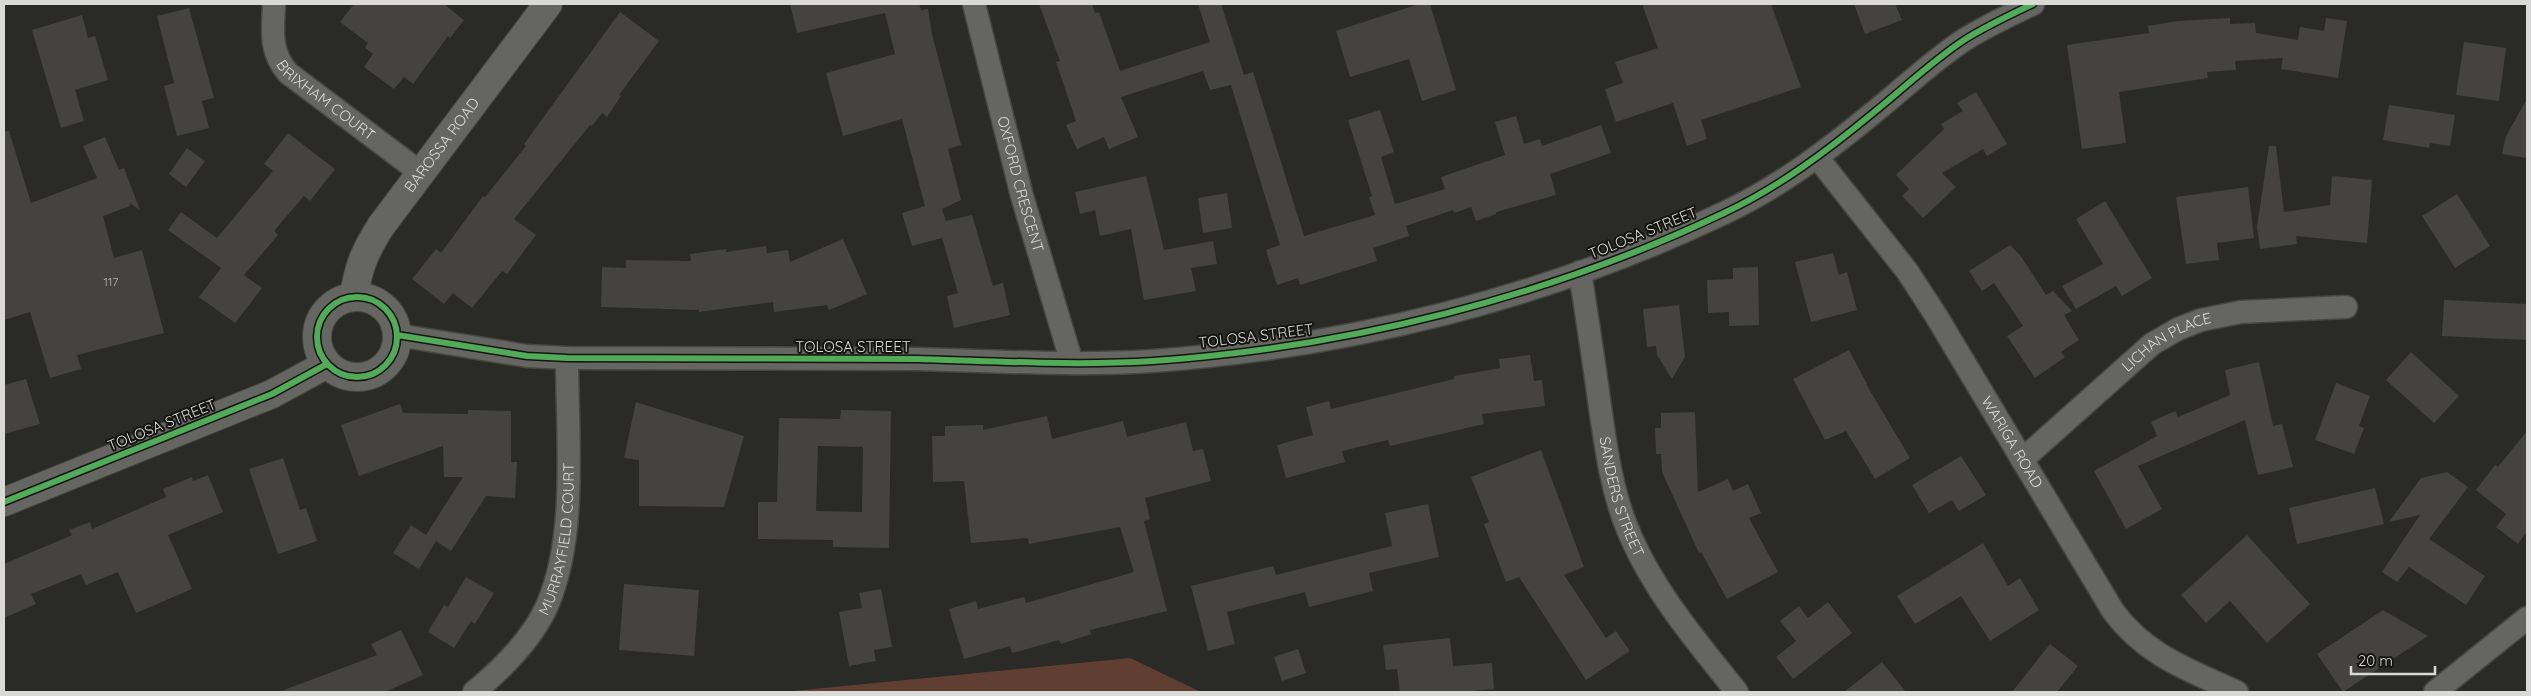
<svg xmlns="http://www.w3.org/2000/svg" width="2531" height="696" viewBox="0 0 2531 696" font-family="Quicksand,sans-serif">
  <rect width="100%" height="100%" fill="#2a2a26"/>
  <path fill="#603f32" d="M 1130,658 L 1201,692 L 783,692 Z"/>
  <path fill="#444340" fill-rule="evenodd" d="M 354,4 L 444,4 L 464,20 L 450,38 L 448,36 L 413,84 L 404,77 L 394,89 L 364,67 L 373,54 L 365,48 L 368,43 L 340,22 Z
    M 790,4 L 919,4 L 921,10 L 928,9 L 932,34 L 961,145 L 948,149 L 961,200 L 942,209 L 946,221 L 972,215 L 993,286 L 1003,283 L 1010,315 L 954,328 L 947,296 L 958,293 L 942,238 L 912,246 L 902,213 L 925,206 L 902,119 L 843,136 L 826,73 L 895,54 L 885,13 L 797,33 Z
    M 1039,4 L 1092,4 L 1095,13 L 1099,12 L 1120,71 L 1210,42 L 1198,4 L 1221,4 L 1244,75 L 1253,72 L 1304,236 L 1375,215 L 1369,197 L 1372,196 L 1348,120 L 1380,110 L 1394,152 L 1381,157 L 1395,204 L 1445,189 L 1441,177 L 1505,155 L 1495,122 L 1516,116 L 1524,144 L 1540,139 L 1542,146 L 1601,125 L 1611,153 L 1550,174 L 1556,195 L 1496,212 L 1496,214 L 1476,221 L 1471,207 L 1454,213 L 1453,210 L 1406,226 L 1409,236 L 1373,248 L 1377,261 L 1300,285 L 1298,278 L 1277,285 L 1266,250 L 1280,245 L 1231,85 L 1210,90 L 1203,71 L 1121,97 L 1138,137 L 1109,149 L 1104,137 L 1077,149 L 1066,125 L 1076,121 L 1056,62 L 1060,61 Z
    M 1419,4 L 1430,4 L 1456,90 L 1422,101 L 1409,59 L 1350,77 L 1336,31 Z
    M 1642,4 L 1771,4 L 1801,87 L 1701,120 L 1707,139 L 1687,146 L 1673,103 L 1616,122 L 1605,89 L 1623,83 L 1615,62 L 1658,48 Z
    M 1854,4 L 1895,4 L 1902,20 L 1865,34 Z
    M 189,8 L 214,98 L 202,101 L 209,128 L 177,136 L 164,86 L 174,83 L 157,16 Z
    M 620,12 L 659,41 L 619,95 L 621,96 L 607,117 L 602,113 L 592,126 L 590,125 L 514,219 L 536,235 L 507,274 L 502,271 L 472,308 L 453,293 L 444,304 L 412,279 L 436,249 L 441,253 L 483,196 L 485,197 L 526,146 L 524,144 Z
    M 82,15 L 88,38 L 95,36 L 108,80 L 75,90 L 84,121 L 61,128 L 32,30 Z
    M 2230,18 L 2230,24 L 2255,23 L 2256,33 L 2298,40 L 2300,27 L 2324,31 L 2326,18 L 2347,21 L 2338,78 L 2281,69 L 2283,58 L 2235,61 L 2236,70 L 2207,72 L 2208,78 L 2119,92 L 2126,143 L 2082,149 L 2067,45 L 2149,33 L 2148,26 L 2178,21 Z
    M 2464,42 L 2506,48 L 2499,101 L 2456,95 Z
    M 1976,92 L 2007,144 L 1987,156 L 1983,149 L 1942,173 L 1956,187 L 1923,218 L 1902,196 L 1909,189 L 1896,175 L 1944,129 L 1941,124 L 1963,111 L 1957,103 Z
    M 2527,99 L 2527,158 L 2502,154 L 2506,136 Z
    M 2389,105 L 2455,115 L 2450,146 L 2430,143 L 2429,148 L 2383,140 Z
    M 4,131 L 9,131 L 31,203 L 97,178 L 83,146 L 105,137 L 119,170 L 124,168 L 140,210 L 130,203 L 130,206 L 103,216 L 114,258 L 142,250 L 164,333 L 77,355 L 81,369 L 50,378 L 30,312 L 4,320 Z
    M 288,133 L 335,169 L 310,201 L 304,196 L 274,231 L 278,235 L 244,275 L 262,288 L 235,323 L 199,297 L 221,268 L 168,230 L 181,212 L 217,238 L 273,171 L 264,164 Z
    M 2269,146 L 2276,146 L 2284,212 L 2330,205 L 2332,176 L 2372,180 L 2367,243 L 2296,236 L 2297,244 L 2260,249 L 2257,227 Z
    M 187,148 L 205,161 L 186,187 L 169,174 Z
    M 1146,176 L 1164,250 L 1213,241 L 1217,264 L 1191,268 L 1196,291 L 1144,300 L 1131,229 L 1100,236 L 1095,210 L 1080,214 L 1075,192 Z
    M 2248,187 L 2254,238 L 2217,243 L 2219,260 L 2186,264 L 2176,197 Z
    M 1227,193 L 1232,228 L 1203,233 L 1198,198 Z
    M 2457,194 L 2490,246 L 2455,268 L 2422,216 Z
    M 2105,201 L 2152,278 L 2122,296 L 2116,286 L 2076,309 L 2062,286 L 2103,264 L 2076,219 Z
    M 843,239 L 867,294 L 829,310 L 827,305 L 774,312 L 773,302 L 699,312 L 699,310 L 601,307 L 602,267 L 626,268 L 626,260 L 691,261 L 690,254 L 726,249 L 726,252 L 766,246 L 767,253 L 788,250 L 790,262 Z
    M 2010,245 L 2020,255 L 2046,295 L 2053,291 L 2072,311 L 2064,315 L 2079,340 L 2061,352 L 2065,357 L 2035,378 L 2007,336 L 2023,326 L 1994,283 L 1982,291 L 1969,271 Z
    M 1833,253 L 1839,275 L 1847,272 L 1857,310 L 1811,322 L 1795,262 Z
    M 1758,267 L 1759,325 L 1729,326 L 1729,312 L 1708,313 L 1707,280 L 1733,279 L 1733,268 Z
    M 2444,300 L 2527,304 L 2527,340 L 2442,336 Z
    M 1679,305 L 1685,357 L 1672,379 L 1657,355 L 1656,346 L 1647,347 L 1643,309 Z
    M 1849,350 L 1867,384 L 1866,384 L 1910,458 L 1875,479 L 1846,431 L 1825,440 L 1793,379 Z
    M 2411,352 L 2459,396 L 2434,423 L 2386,380 Z
    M 1530,355 L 1534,381 L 1542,380 L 1545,406 L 1482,414 L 1484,424 L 1390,446 L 1388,440 L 1342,451 L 1345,462 L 1286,478 L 1277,445 L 1313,435 L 1306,407 L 1329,401 L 1331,409 L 1454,379 L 1454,376 L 1500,368 L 1499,359 Z
    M 2259,362 L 2273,426 L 2282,424 L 2293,467 L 2258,475 L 2245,420 L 2138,466 L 2162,509 L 2126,529 L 2094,471 L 2157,436 L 2151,422 L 2175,411 L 2178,417 L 2230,395 L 2225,370 Z
    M 26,379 L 40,424 L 4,434 L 4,385 Z
    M 2336,383 L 2370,396 L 2359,426 L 2364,428 L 2354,454 L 2315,440 Z
    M 636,402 L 744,436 L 724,507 L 639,506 L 639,460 L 624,458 Z
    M 400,404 L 403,413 L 468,414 L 468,410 L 511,411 L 511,462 L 517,462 L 515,498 L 486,496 L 451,551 L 436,541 L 419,569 L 393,553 L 411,525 L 426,535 L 463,477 L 444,477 L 443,446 L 359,476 L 341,425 Z
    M 841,410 L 891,411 L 889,548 L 833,547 L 833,540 L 758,539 L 758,502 L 777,502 L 779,418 L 840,419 ZM 818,446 L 863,447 L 862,512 L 816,511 Z
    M 1695,412 L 1698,492 L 1728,479 L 1733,491 L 1748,484 L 1761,513 L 1749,518 L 1778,572 L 1727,599 L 1701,552 L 1699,553 L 1662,472 L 1661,454 L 1656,454 L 1655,428 L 1661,428 L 1661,413 Z
    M 1047,416 L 1052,439 L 1123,421 L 1127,437 L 1186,422 L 1193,451 L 1203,449 L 1211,481 L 1145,498 L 1150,519 L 1144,521 L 1167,611 L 1090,630 L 1091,634 L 1061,644 L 1059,640 L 1012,653 L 1010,646 L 964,659 L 949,609 L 976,601 L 978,609 L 1024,597 L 1026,603 L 1134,572 L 1120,527 L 1029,544 L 1028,538 L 971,543 L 964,481 L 933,482 L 932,436 L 945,436 L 945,426 L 983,425 L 983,430 Z
    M 2527,431 L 2527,531 L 2518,544 L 2496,527 L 2506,514 L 2476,490 L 2495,465 L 2498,467 Z
    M 1541,450 L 1584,567 L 1564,575 L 1606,638 L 1616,631 L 1630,651 L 1586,680 L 1519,577 L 1506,582 L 1484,524 L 1489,522 L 1471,477 Z
    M 1961,456 L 1986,495 L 1959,511 L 1952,500 L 1929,513 L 1912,485 Z
    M 283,458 L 300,510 L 306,508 L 317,541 L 278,554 L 249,469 Z
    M 2447,472 L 2468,487 L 2429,539 L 2485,576 L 2466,605 L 2409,567 L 2397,582 L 2382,572 L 2420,515 L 2389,522 L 2421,478 Z
    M 208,475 L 223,512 L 168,535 L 192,589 L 136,613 L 118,572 L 86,585 L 81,574 L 31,594 L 36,604 L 4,618 L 4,564 L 72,535 L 69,530 L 90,522 L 92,529 L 166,497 L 163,489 L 192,477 L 193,481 Z
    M 2375,488 L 2384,524 L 2297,544 L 2289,508 Z
    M 1428,504 L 1439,557 L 1369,573 L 1373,591 L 1309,607 L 1305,592 L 1227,612 L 1235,644 L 1208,651 L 1191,586 L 1273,566 L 1276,575 L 1392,546 L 1385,513 Z
    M 2247,535 L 2310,604 L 2267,643 L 2230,601 L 2206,623 L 2181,595 Z
    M 1983,543 L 2008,586 L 2020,578 L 2039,610 L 1990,641 L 1961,596 L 1915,624 L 1897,596 Z
    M 466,577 L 494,593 L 475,624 L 471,621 L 454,648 L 428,632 L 444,605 L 448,607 Z
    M 624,584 L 699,590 L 694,656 L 619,650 Z
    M 881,589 L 892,647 L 874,650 L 876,661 L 849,666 L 839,612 L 862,608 L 859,593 Z
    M 1828,602 L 1852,633 L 1793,679 L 1776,657 L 1796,641 L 1780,621 L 1799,606 L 1808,618 Z
    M 2383,610 L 2428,636 L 2343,692 L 2317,654 Z
    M 401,630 L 423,675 L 385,692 L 285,692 L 284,690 L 377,655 L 371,644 Z
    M 1450,638 L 1453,666 L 1492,663 L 1494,689 L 1462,692 L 1400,692 L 1397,669 L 1386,670 L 1383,645 Z
    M 2050,644 L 2078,666 L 2057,692 L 2012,692 Z
    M 1298,649 L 1306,673 L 1282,681 L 1274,657 Z
    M 1882,662 L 1906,692 L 1844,692 Z"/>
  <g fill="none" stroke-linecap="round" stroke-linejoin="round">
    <g stroke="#464642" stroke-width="25">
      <g id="minor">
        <path id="s1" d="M 274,4 C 273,30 269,51 288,73 L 421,173"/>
        <path id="s2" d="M 974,4 L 1022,196 L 1072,363"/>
        <path id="s3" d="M 1817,157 L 1907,271 L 1935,314 L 2113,611 C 2145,655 2189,670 2237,692"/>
        <path id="s4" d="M 1580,272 C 1587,317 1594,362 1600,407 C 1606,447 1611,487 1626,525 C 1650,587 1696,641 1737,692"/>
        <path d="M 397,335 L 527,356 L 567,358 C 684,359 801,358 918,359 C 996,361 1074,366 1153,361 C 1349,347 1546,298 1724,213 C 1779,187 1827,151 1873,113 C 1903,89 1932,61 1964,40 C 1986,26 2010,15 2033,4"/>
        <path id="s5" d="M 2022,460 L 2152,344 L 2178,329 L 2201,320 L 2241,312 L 2346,307"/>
        <path id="s6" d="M 474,692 C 502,669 532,639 547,606 C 578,535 567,435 567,358"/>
        <path d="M 2435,692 L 2527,618"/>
      </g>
    </g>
    <g stroke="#464642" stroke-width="30">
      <g id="tertiary">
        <path id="s7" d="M 354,297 C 358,267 365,251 381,226 L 548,4"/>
        <circle cx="357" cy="337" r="40"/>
        <path d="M 4,502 L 272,394 L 327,364"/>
      </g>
    </g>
    <use href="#minor" stroke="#656562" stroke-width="22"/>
    <use href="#tertiary" stroke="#656562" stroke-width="28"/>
    <g stroke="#141410" stroke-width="9">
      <path id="cycleway" d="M317 337a40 40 0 1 1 80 0a40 40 0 1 1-80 0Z
        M 397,335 L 527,356 L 567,358 C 684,359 801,358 918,359 C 996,361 1074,366 1153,361 C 1349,347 1546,298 1724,213 C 1779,187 1827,151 1873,113 C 1903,89 1932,61 1964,40 C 1986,26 2010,15 2033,4
        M 4,502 L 272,394 L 327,364"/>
    </g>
    <use href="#cycleway" stroke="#51ab58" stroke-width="6"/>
  </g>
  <g text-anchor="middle" stroke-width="4" stroke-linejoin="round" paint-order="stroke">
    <g font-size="12" fill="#b4b4b0">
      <text x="111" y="286">117</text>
    </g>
    <g font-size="15" fill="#d9d9d5" stroke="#141410">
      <text dy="5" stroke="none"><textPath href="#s1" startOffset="119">BRIXHAM COURT</textPath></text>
      <text dy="5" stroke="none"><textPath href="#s7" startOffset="178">BAROSSA ROAD</textPath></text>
      <text dy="5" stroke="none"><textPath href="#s2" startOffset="186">OXFORD CRESCENT</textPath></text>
      <text transform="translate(1643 233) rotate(-22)" y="5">TOLOSA STREET</text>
      <text transform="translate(1256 336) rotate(-7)" y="5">TOLOSA STREET</text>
      <text dy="5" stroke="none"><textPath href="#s5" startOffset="188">LICHAN PLACE</textPath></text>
      <text x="853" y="352">TOLOSA STREET</text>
      <text transform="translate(162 425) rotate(-22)" y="5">TOLOSA STREET</text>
      <text dy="5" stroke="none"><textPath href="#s3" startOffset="346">WARIGA ROAD</textPath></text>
      <text dy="5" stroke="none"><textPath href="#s4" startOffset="229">SANDERS STREET</textPath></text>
      <text dy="5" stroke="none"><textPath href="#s6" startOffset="182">MURRAYFIELD COURT</textPath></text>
    </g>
  </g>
  <rect width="2531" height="696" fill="none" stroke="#d9d9d5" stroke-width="10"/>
  <path d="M2351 666v8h84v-8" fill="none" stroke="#d9d9d5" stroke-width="2.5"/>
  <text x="2358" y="666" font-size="15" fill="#d9d9d5" stroke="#141410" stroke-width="4" paint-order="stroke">20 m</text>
</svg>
